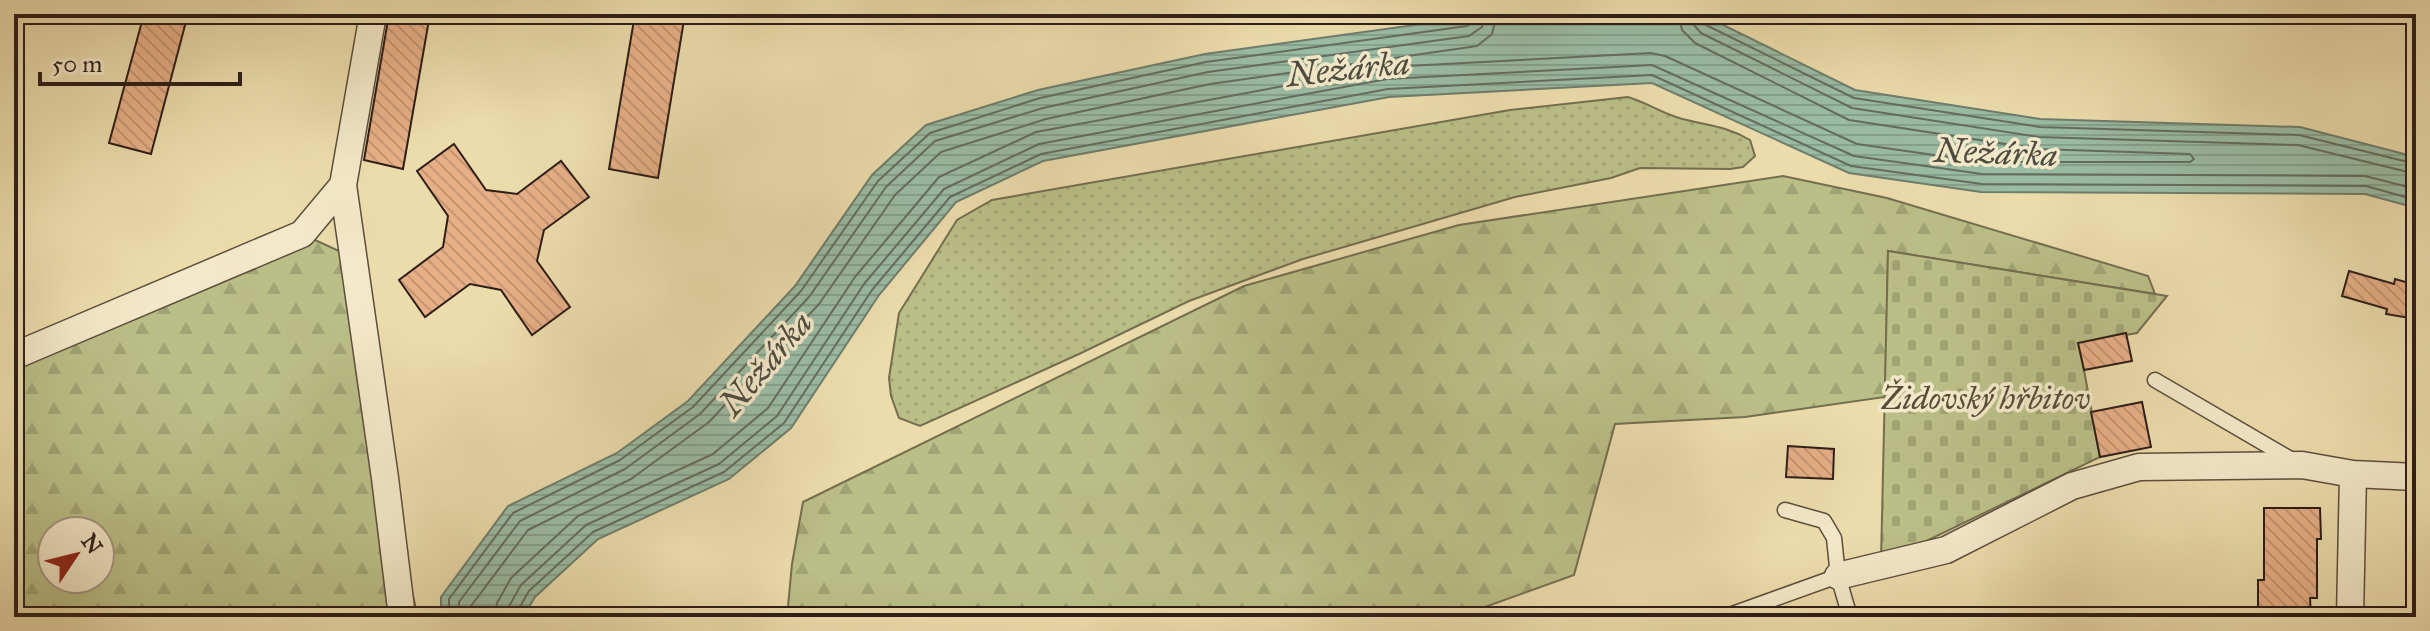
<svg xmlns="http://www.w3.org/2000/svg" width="2430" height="631" viewBox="0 0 2430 631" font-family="'IM FELL Great Primer',serif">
  <defs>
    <pattern id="grass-dots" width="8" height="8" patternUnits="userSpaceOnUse" patternTransform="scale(2)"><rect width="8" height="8" fill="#babf87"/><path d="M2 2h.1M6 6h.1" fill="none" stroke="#a0a474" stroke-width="1.8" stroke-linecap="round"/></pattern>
    <pattern id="forest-firs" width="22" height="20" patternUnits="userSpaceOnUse" patternTransform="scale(2)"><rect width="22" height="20" fill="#babf87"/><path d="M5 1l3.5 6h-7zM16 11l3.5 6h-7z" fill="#a0a474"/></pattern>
    <pattern id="cemetery-stones" width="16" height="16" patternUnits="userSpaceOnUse" patternTransform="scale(2)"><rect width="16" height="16" fill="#babf87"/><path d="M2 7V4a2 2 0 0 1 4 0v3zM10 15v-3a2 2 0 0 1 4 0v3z" fill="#a0a474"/></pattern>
    <pattern id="water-rules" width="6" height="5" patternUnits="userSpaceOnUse" patternTransform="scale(2)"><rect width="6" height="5" fill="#9abca4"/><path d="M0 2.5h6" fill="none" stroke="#85a18c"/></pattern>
    <pattern id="building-back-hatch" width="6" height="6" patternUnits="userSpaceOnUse" patternTransform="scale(2)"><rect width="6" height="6" fill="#e6af86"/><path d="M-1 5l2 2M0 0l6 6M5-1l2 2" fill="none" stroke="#c69673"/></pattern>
  </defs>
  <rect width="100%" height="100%" fill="#ecdcac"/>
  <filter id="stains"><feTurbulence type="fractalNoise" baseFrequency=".0025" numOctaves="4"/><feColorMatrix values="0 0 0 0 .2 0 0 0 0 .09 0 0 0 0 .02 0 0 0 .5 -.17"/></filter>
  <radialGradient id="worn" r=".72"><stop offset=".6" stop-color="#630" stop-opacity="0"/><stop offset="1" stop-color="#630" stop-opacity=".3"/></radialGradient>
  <path fill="url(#grass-dots)" stroke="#746e50" stroke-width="2" d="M 1628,97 C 1645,102 1660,112 1676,117 C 1704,126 1723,124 1750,140 L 1755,156 L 1743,167 L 1730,169 L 1640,168 L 1611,178 L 1515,197 L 1303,259 L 1189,301 L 1079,354 L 920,426 L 899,418 L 891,396 L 889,378 L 899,313 L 957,220 L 992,200 L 1510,110 Z"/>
  <path fill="url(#forest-firs)" stroke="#746e50" stroke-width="2" fill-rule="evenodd" d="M 1783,176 L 1887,198 L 2148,276 L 2155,294 L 1888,251 L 1885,397 L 1745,417 L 1615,424 L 1574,575 L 1457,617 L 787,617 L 792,564 L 803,502 L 1244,286 L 1459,225 Z
    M 302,234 L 352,257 L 385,478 L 418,617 L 14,617 L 14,356 ZM 52,531 L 100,531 L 100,579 L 52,579 Z"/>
  <path fill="url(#cemetery-stones)" stroke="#746e50" stroke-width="2" d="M 1888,251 L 2167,296 L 2137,333 L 2079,343 L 2100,457 L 1883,562 L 1881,561 Z"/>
  <path fill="url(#water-rules)" stroke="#6e7d6c" stroke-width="2" d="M 1494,14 L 1701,14 L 1855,90 L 2040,119 L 2300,127 L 2416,157 L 2416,208 L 2365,194 L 1981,192 L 1849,173 L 1652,83 L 1389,97 L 1043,161 L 956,202 L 879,295 L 791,428 L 729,479 L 598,539 L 535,597 L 523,617 L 441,617 L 441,597 L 508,506 L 617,453 L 688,401 L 795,286 L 872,175 L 926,125 L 1038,90 L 1205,54 Z"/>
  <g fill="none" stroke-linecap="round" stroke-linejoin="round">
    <path stroke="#646d5e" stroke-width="2" d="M 1691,14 L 1693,24 L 1701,33 L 1852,108 L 2039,137 L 2298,145 L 2416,174
      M 1701,14 L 1706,25 L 1854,98 L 2040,127 L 2299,135 L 2416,164
      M 449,617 L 449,599 L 513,513 L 620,460 L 693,407 L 801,291 L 878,181 L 930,133 L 1040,98 L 1206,62 L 1467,26 L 1474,22 L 1475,14
      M 459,617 L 459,602 L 520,521 L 625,469 L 700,414 L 809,297 L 886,187 L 935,141 L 1043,108 L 1208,72 L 1469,36 L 1482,27 L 1485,14
      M 471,617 L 471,606 L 528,530 L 631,479 L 709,422 L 819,304 L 895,195 L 941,152 L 1046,119 L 1210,84 L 1380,60 L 1384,62 L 1387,59 L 1477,46 L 1492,34 L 1497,14
      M 495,617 L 497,603 L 511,578 L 578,516 L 713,454 L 768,408 L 855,277 L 939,177 L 1036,132 L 1381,68 L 1384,65 L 1388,67 L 1651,53 L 1665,56 L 1857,144 L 1983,162 L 2190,162 L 2194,159 L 2190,154 L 2038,149 L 1849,120 L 1695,43 L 1682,30 L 1679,14
      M 507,617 L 508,608 L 521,585 L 586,525 L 719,464 L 777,416 L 864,284 L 944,189 L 1039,144 L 1387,79 L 1652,65 L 1854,156 L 1982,174 L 2365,176 L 2416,189
      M 517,617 L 518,610 L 529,591 L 593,532 L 724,472 L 784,423 L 872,290 L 950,197 L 1041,154 L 1388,89 L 1652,75 L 1851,166 L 1982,184 L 2366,186 L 2416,200"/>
  </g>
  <path fill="url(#building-back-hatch)" stroke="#2d1e18" stroke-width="2" d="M 144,14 L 188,14 L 151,154 L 109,143 Z
    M 389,14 L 430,14 L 403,169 L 364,160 Z
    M 635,14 L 685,14 L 658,178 L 609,169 Z
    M 454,144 L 486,190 L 517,194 L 561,161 L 589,197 L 544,230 L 537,261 L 570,307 L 532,335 L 501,290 L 470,284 L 425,317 L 399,280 L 443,247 L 448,216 L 417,171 Z
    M 2349,271 L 2394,284 L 2395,279 L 2416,285 L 2416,319 L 2386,314 L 2387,309 L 2342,296 Z
    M 2126,333 L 2132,361 L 2084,370 L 2078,343 Z
    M 2142,402 L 2151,447 L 2100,457 L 2091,412 Z
    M 1788,446 L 1834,449 L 1833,479 L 1786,477 Z
    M 2264,508 L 2320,508 L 2321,539 L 2317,539 L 2317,598 L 2310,598 L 2311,617 L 2258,617 L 2258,580 L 2264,580 Z"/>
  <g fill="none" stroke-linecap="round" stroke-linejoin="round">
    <g stroke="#5d4e3d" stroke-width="17">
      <path id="lane" d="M 2155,380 L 2294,461
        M 1785,510 L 1824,521 L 1834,538 L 1838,576 L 1850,617
        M 1724,617 L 1838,576"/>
    </g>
    <g stroke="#5d4e3d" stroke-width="29">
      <path id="street" d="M 343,185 L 385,478 L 402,617
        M 14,356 L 302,234 L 343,185 L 373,14
        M 1838,576 L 1946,550 L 2072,486 L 2139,467 L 2302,465 L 2353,474 L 2416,477
        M 2350,617 L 2353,474"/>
    </g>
    <use href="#lane" stroke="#f3e8c9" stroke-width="14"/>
    <use href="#street" stroke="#f3e8c9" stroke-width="26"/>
  </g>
  <g text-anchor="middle" stroke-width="7" stroke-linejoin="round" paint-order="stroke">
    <g font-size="32" font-style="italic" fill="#574e39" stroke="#f3e8c9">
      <text x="1986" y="409">Židovský hřbitov</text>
    </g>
    <g font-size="34" font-style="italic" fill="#4e4d42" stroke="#f3e8c9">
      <text transform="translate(1348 68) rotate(-6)" y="12">Nežárka</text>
      <text transform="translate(1996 152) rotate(2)" y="12">Nežárka</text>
      <text transform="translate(765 363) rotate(-50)" y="12">Nežárka</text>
    </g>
  </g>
  <rect width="2430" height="631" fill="none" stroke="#ecdcac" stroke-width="48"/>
  <rect x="16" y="16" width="2398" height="599" fill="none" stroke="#2d1e18" stroke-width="4"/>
  <rect x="24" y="24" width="2382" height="583" fill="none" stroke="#2d1e18" stroke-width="2"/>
  <g transform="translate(76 555) rotate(55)"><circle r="38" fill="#f3e8c9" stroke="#a49782" stroke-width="2"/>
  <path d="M0-6L14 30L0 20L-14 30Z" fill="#8f2418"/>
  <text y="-12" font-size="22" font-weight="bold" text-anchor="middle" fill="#2d1e18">N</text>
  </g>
  <path d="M40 72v12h200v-12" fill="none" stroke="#2d1e18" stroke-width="4"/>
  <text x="52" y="72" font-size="24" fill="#2d1e18" stroke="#f3e8c9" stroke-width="6" paint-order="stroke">50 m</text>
  <rect width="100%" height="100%" filter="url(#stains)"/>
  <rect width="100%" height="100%" fill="url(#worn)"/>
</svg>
